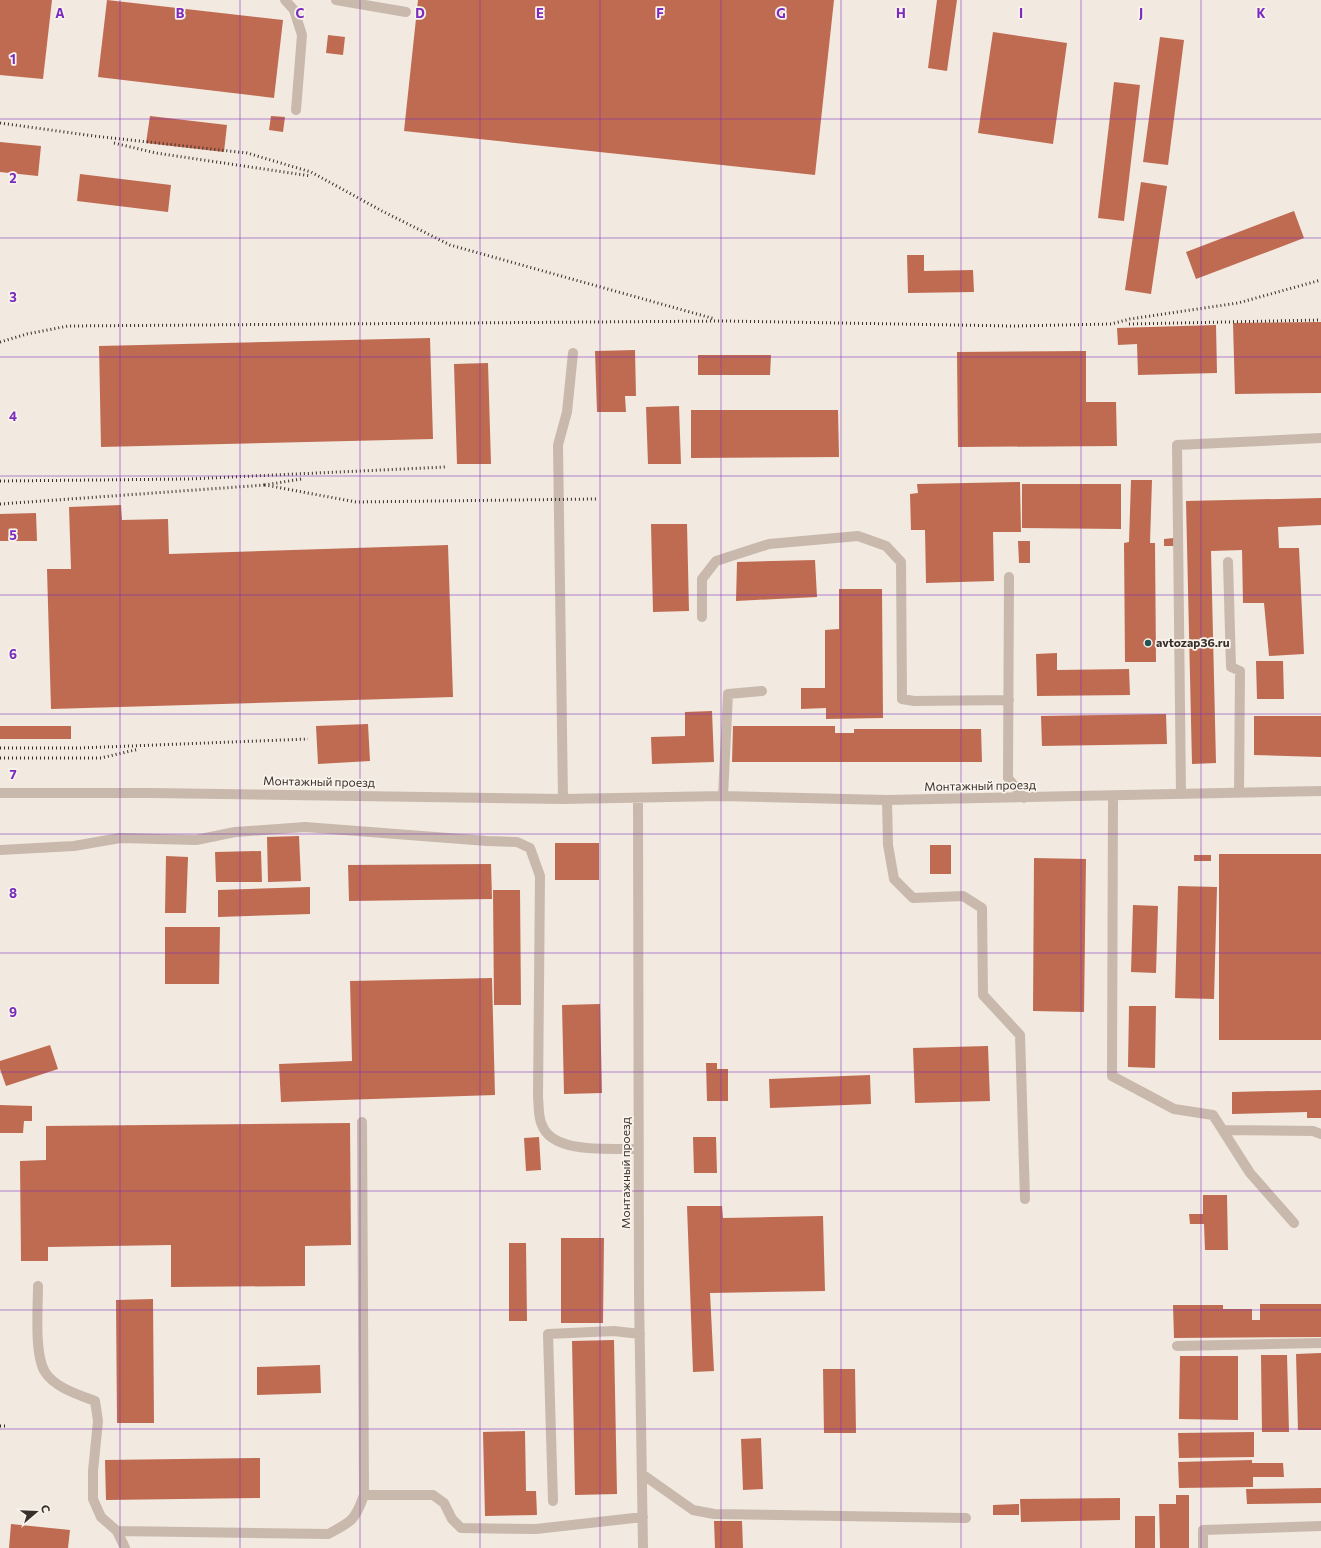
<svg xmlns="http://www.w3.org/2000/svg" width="1321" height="1548" viewBox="0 0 1321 1548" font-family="Commissioner,sans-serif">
  <rect width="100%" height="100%" fill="#f2e9e0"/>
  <path fill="#bf6b51" d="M 0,0 L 52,0 L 43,79 L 0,75 Z
    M 107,0 L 283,20 L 274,98 L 98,77 Z
    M 418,0 L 834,0 L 815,175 L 404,131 Z
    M 937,0 L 957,0 L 947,71 L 928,68 Z
    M 993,32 L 1067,43 L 1053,144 L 978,133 Z
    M 328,35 L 345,37 L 343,55 L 326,53 Z
    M 1160,37 L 1184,40 L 1168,165 L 1143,162 Z
    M 1114,82 L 1140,85 L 1124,221 L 1098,218 Z
    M 150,116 L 227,125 L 224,152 L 146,143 Z
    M 271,116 L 285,117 L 283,132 L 269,130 Z
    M 0,142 L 41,146 L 38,176 L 0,172 Z
    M 80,174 L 171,185 L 168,212 L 77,201 Z
    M 1141,182 L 1167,186 L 1151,294 L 1125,290 Z
    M 1294,211 L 1304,238 L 1196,279 L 1186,252 Z
    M 907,255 L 924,255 L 924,271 L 973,270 L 974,292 L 908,293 Z
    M 1321,322 L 1321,393 L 1235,394 L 1233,323 Z
    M 1216,325 L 1217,373 L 1138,375 L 1137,344 L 1118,345 L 1117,328 Z
    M 430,338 L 433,439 L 101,447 L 99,346 Z
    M 635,350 L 636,396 L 625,396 L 626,412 L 597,412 L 595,351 Z
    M 1086,351 L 1086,402 L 1116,402 L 1117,446 L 958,447 L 957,352 Z
    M 698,355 L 771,355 L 770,375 L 698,375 Z
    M 488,363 L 491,464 L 457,464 L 454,364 Z
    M 679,406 L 681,464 L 648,464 L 646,407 Z
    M 691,410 L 838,410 L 839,457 L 691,458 Z
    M 1131,480 L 1152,480 L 1150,543 L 1155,543 L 1156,662 L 1125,662 L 1124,543 L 1129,542 Z
    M 1020,482 L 1021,532 L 993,532 L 994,581 L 926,583 L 925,530 L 911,530 L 910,494 L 918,493 L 917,484 Z
    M 1022,484 L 1121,484 L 1121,529 L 1022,528 Z
    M 1321,498 L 1321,525 L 1278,527 L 1279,548 L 1299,548 L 1304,654 L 1269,656 L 1264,603 L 1243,603 L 1242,550 L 1211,551 L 1216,763 L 1192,764 L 1186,501 Z
    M 121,505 L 122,520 L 168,519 L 169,554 L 448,545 L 453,697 L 51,709 L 47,569 L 71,569 L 69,507 Z
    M 36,513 L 37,541 L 0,541 L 0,514 Z
    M 651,524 L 687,524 L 689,611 L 653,612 Z
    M 1174,538 L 1174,546 L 1164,546 L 1164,539 Z
    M 1018,541 L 1030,541 L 1030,563 L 1019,563 Z
    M 815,560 L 817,597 L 736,601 L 737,562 Z
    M 839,589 L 882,589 L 883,718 L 826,719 L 826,708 L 801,709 L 801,688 L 825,688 L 825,630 L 839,629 Z
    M 1057,653 L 1057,670 L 1129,669 L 1130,695 L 1037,696 L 1036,654 Z
    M 1256,661 L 1283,661 L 1284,699 L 1257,699 Z
    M 712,711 L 714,762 L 652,764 L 651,737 L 685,736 L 685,712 Z
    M 1166,714 L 1167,744 L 1042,746 L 1041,716 Z
    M 1254,716 L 1321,716 L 1321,757 L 1254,755 Z
    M 368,724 L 370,761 L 318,764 L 316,726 Z
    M 0,726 L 71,726 L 71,739 L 0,739 Z
    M 733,726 L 835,726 L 835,733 L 854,733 L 854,729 L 981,729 L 982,762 L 732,762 Z
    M 299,836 L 301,881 L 268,882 L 267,837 Z
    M 555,843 L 599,843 L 599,880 L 555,880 Z
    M 930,845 L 951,845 L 951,874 L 930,874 Z
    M 261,851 L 262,882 L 216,882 L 215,852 Z
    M 1219,854 L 1321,854 L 1321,1040 L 1219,1040 Z
    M 1194,855 L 1211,855 L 1211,861 L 1194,861 Z
    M 166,856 L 188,857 L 186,913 L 165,913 Z
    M 1034,858 L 1086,859 L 1084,1012 L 1033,1011 Z
    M 491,864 L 492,899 L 349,901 L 348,865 Z
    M 1178,886 L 1217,887 L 1214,999 L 1175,998 Z
    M 310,887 L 310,914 L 218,917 L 218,890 Z
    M 493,890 L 520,890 L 521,1005 L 494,1005 Z
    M 1133,905 L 1158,906 L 1156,973 L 1131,972 Z
    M 165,927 L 220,927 L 219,984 L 165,984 Z
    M 492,978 L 495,1095 L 281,1102 L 279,1064 L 352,1061 L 350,981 Z
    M 600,1004 L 602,1093 L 564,1094 L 562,1005 Z
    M 1129,1006 L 1156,1006 L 1155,1068 L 1128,1067 Z
    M 50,1045 L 58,1069 L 6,1086 L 0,1069 L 0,1061 Z
    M 988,1046 L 990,1101 L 915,1103 L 913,1048 Z
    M 706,1063 L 717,1063 L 717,1069 L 728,1069 L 728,1101 L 707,1101 Z
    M 870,1075 L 871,1104 L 770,1108 L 769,1079 Z
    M 1321,1090 L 1321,1118 L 1307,1118 L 1307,1112 L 1232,1114 L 1232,1092 Z
    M 0,1105 L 32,1106 L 32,1121 L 24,1121 L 23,1133 L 0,1133 Z
    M 350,1123 L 351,1245 L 305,1246 L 305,1286 L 171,1287 L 171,1245 L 48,1247 L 48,1261 L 21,1261 L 20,1161 L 46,1160 L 46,1126 Z
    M 539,1137 L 541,1170 L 526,1171 L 524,1138 Z
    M 693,1137 L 716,1137 L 717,1173 L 694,1173 Z
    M 1203,1195 L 1227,1195 L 1228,1250 L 1205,1250 L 1204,1224 L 1190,1224 L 1189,1214 L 1203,1214 Z
    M 687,1206 L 722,1206 L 723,1218 L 823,1216 L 825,1291 L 710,1293 L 714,1371 L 693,1372 Z
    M 561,1238 L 604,1238 L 603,1323 L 561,1323 Z
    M 509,1243 L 526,1243 L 527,1321 L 509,1321 Z
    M 153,1299 L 154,1423 L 117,1423 L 116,1300 Z
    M 1260,1304 L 1321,1304 L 1321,1337 L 1174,1338 L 1173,1305 L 1223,1305 L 1223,1309 L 1252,1309 L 1252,1320 L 1260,1320 Z
    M 614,1340 L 617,1494 L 575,1495 L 572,1341 Z
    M 1321,1353 L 1321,1430 L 1298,1430 L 1296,1354 Z
    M 1261,1355 L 1287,1355 L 1289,1432 L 1262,1432 Z
    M 1180,1356 L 1238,1356 L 1238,1420 L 1179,1419 Z
    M 320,1365 L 321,1393 L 257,1395 L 257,1367 Z
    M 823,1369 L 855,1369 L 856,1433 L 824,1433 Z
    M 525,1431 L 526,1491 L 536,1491 L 537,1515 L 485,1516 L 483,1432 Z
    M 1254,1432 L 1254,1457 L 1179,1458 L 1178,1433 Z
    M 761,1438 L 763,1489 L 743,1490 L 741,1439 Z
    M 260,1458 L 260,1498 L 106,1500 L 105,1460 Z
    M 1252,1460 L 1252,1463 L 1283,1463 L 1284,1477 L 1253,1477 L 1253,1487 L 1179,1488 L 1178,1462 Z
    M 1321,1488 L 1321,1503 L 1247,1504 L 1246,1489 Z
    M 1176,1495 L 1189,1495 L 1189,1548 L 1160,1548 L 1159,1504 L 1176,1504 Z
    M 1120,1498 L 1120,1520 L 1021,1522 L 1020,1499 Z
    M 1019,1504 L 1019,1515 L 993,1515 L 993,1505 Z
    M 1135,1516 L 1155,1516 L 1155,1548 L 1135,1548 Z
    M 714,1521 L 742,1521 L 743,1548 L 715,1548 Z
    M 11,1524 L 70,1530 L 68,1548 L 9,1548 Z"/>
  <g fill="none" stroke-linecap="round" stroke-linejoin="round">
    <path stroke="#c9b9ac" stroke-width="10" d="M 285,0 L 294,10 L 302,35 L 296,110
      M 336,0 L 406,12
      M 1228,562 L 1231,667 L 1240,671 L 1239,793
      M 1009,577 L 1008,778 L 1024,798
      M 702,617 L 702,579 L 716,561 L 769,544 L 858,536 L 886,546 L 901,562 L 902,699 L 914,701 L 1009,700
      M 0,793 L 151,793 L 563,799 L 723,796 L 887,800 L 1321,791
      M 1181,794 L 1177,445 L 1321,438
      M 723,796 L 728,694 L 762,691
      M 1113,796 L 1112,1076 L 1174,1109 L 1213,1115 L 1250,1173 L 1294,1223
      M 563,799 L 558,445 L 567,412 L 573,353
      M 638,799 L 639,1295 L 643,1548
      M 887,800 L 888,845 L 894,879 L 913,898 L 963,896 L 982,908 L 983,995 L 1020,1035 L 1025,1199
      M 0,850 L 74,846 L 120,838 L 196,840 L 235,832 L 305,827 L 487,841 L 517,842 L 530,848 L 540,876 L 538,1097 C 539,1106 538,1117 542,1125 C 553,1155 613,1148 639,1149
      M 1223,1130 L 1313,1131 L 1321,1134
      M 38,1286 C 38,1307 34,1354 45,1372 C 54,1387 79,1395 95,1401 L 98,1421 L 93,1471 L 93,1499 L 101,1517 L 117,1531 L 328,1534 C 351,1522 355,1521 364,1495 L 362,1122
      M 1177,1346 L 1321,1343
      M 642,1474 L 693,1510 L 714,1514 L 966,1518
      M 364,1495 L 433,1495 L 444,1503 L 452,1519 L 461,1528 L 536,1529 L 643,1517
      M 553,1501 L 548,1334 L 614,1331 L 640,1334
      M 117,1531 L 125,1548
      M 1203,1548 L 1203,1530 L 1321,1526"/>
    <path stroke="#382f2b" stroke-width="3" stroke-dasharray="1 3" stroke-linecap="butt" d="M 0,123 L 94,136 L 247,153 L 311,172 L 382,211 L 450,245 L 715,319
      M 114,143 L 156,153 L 311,176
      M 1129,324 L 1321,320
      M 0,342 L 27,334 L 68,326 L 725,321 L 1013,326 L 1111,324 L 1130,319 L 1238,303 L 1321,280
      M 301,479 L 265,485 L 356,502 L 596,499
      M 0,481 L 188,479 L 446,467
      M 0,504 L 265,485
      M 0,748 L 79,748 L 308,739
      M 0,758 L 101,758 L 139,749
      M 0,1426 L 8,1426"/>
  </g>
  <path fill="none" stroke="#7b2cbf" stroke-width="1" stroke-opacity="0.55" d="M 120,0 L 120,1548M 240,0 L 240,1548M 360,0 L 360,1548M 480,0 L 480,1548M 600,0 L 600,1548M 721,0 L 721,1548M 841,0 L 841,1548M 961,0 L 961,1548M 1081,0 L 1081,1548M 1201,0 L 1201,1548M 0,119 L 1321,119M 0,238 L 1321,238M 0,357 L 1321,357M 0,476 L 1321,476M 0,595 L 1321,595M 0,714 L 1321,714M 0,834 L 1321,834M 0,953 L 1321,953M 0,1072 L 1321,1072M 0,1191 L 1321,1191M 0,1310 L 1321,1310M 0,1429 L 1321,1429"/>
  <circle fill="#225457" stroke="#f9f3ec" stroke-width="1.5" cx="1148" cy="643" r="4"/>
  <g text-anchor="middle" stroke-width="3.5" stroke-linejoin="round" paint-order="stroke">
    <g font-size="12" font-weight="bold" fill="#382f2b" stroke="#f9f3ec" text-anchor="start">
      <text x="1156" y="647">avtozap36.ru</text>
    </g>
    <g font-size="12" fill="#382f2b" stroke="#f9f3ec">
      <text transform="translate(319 782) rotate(1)" y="4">Монтажный проезд</text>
      <text transform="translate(980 786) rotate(-1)" y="4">Монтажный проезд</text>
      <text transform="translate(626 1173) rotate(-90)" y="4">Монтажный проезд</text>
    </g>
  </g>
  <g font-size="13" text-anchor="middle" font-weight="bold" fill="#7b2cbf" stroke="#f9f3ec" stroke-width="3.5" stroke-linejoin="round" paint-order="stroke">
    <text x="60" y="18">A</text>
    <text x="180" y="18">B</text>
    <text x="300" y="18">C</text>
    <text x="420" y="18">D</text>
    <text x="540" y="18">E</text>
    <text x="660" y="18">F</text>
    <text x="781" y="18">G</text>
    <text x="901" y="18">H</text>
    <text x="1021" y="18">I</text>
    <text x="1141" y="18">J</text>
    <text x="1261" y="18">K</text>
    <text x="13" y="64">1</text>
    <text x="13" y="183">2</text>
    <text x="13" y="302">3</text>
    <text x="13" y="421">4</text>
    <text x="13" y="540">5</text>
    <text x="13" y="659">6</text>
    <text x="13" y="779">7</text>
    <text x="13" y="898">8</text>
    <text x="13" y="1017">9</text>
  </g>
  <g transform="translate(36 1512) rotate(71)" stroke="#f9f3ec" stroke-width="3" paint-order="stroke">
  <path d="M0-3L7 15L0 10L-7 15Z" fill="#382f2b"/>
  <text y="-6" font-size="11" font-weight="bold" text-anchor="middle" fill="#382f2b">С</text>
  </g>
</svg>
